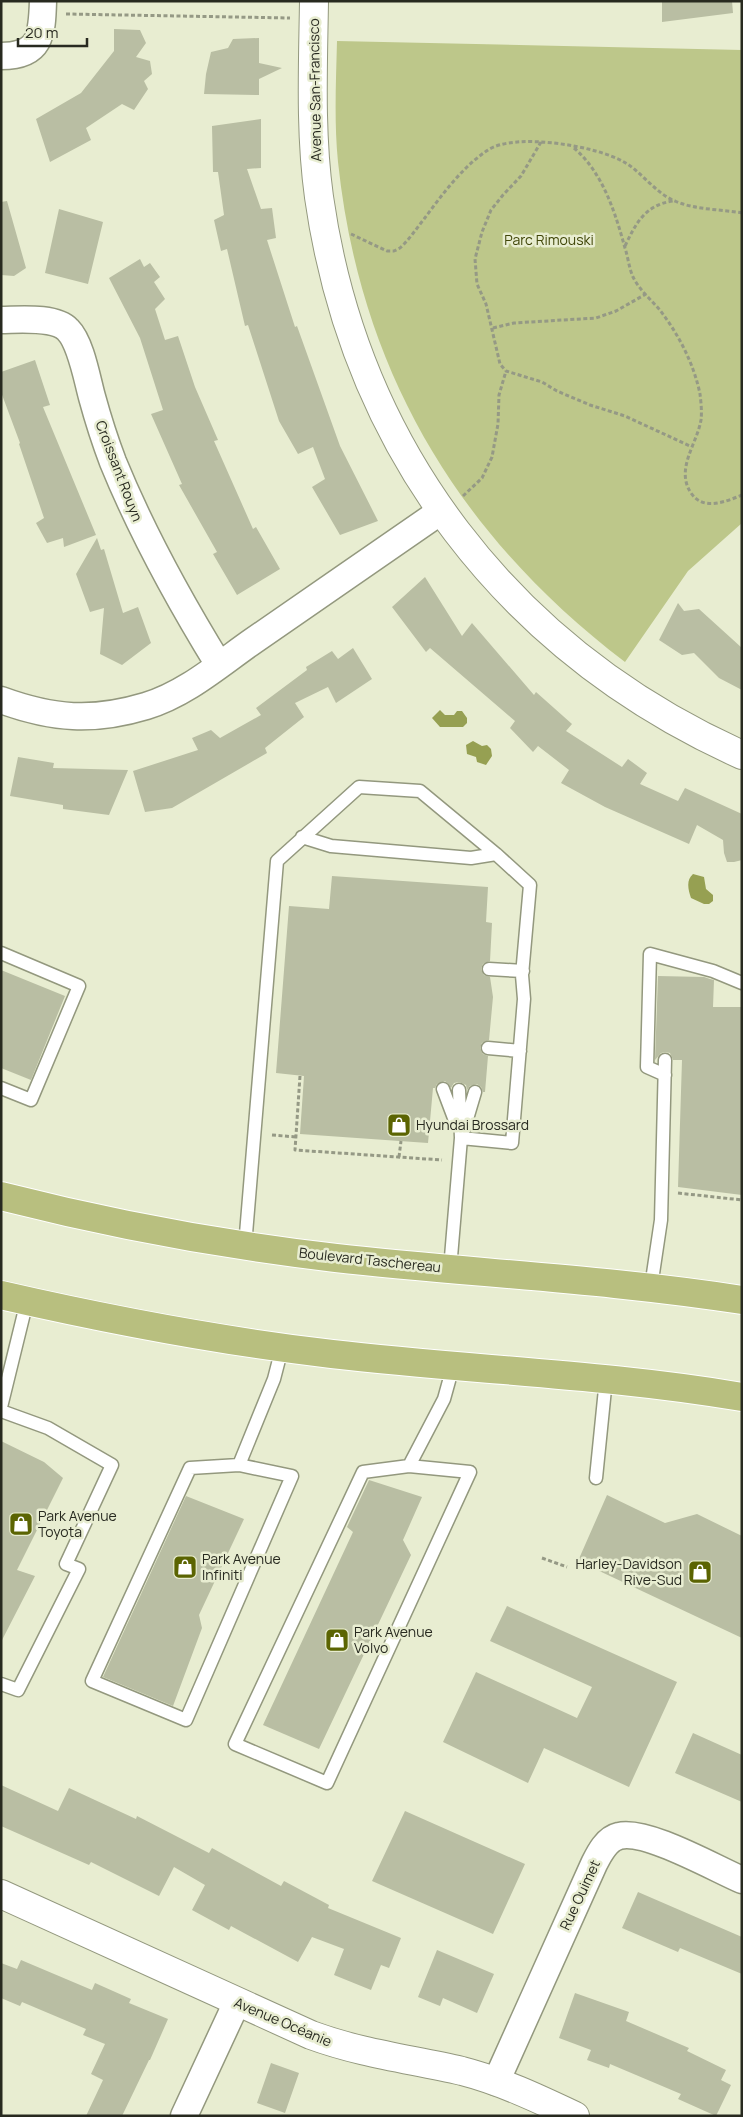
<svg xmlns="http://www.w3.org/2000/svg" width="743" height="2117" viewBox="0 0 743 2117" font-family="Manrope,sans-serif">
  <rect width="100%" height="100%" fill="#e8edd1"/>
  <path fill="#bdc78a" d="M 337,41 L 742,50 L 742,523 L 688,571 L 625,662 C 459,536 360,371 338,162 C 334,122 336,82 337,41 Z"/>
  <path fill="#96a052" d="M 440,710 L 445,715 L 454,715 L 457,711 L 462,711 L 467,718 L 467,723 L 463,727 L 440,727 L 432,718 Z
    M 473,741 L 482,746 L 487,745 L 491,749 L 492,756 L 486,765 L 477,762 L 476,757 L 467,754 L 466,745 Z
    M 693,874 L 704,877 L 706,889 L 713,895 L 713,901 L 709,904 L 704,904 L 691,898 C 688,889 686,880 693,874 Z"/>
  <path fill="#b9bea3" d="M 662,1 L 732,1 L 733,13 L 662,22 Z
    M 114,29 L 140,30 L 146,43 L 136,57 L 150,61 L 152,74 L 144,81 L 148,89 L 134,110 L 122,104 L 86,128 L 91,140 L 50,162 L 36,119 L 81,93 L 114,51 Z
    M 259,38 L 259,63 L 282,68 L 259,79 L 259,95 L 204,94 L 206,74 L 211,52 L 228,48 L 233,39 Z
    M 261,119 L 261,168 L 247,169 L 261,209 L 272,208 L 276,238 L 267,240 L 295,327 L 297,326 L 340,446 L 378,521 L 340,535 L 312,487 L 325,479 L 313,447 L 298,454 L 279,421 L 248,325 L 245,326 L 227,249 L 221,251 L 214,220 L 224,215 L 218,172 L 213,172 L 212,126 Z
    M 7,201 L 26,268 L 14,276 L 1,275 L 1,202 Z
    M 59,209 L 103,222 L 88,284 L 45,273 Z
    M 140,259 L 144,267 L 150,263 L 160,277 L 154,282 L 165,299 L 155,309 L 165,340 L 178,336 L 195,387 L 218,440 L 214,441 L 253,529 L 256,527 L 280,569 L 237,595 L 213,554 L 217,552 L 179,485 L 182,484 L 151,414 L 163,410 L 140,338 L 109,278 Z
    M 35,360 L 50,405 L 43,407 L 96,535 L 64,547 L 63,538 L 47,543 L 36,523 L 44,518 L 19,444 L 20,443 L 1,392 L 1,372 Z
    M 97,538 L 101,550 L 104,549 L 123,613 L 138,607 L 151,643 L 122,665 L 100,654 L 104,608 L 90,612 L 76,574 Z
    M 425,577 L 462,636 L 472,623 L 534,695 L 536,692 L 572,724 L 566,731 L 622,767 L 628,759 L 647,773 L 640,784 L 678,801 L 685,788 L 742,814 L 742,860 L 734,862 L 727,862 L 724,853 L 723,840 L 697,825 L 689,844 L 605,807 L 561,783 L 569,770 L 538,746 L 533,752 L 510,728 L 515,721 L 430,648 L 426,652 L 392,607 Z
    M 678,603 L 684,611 L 699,609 L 742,648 L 742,690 L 719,678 L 694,653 L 682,655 L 659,640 Z
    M 353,648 L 372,679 L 336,703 L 328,687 L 295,703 L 304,717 L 265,748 L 267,753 L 172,808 L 145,812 L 133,771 L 198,750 L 192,738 L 211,730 L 220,738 L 261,715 L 256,708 L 307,670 L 306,667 L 332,651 L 338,659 Z
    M 18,757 L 54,763 L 53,768 L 128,770 L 109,815 L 63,809 L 63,805 L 10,796 Z
    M 332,876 L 488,887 L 486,922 L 492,923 L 490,961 L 483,964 L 481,969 L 484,975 L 490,977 L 493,997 L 489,1040 L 482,1043 L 480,1048 L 483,1054 L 488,1056 L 485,1092 L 483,1092 L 481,1087 L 477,1084 L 470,1086 L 467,1090 L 466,1085 L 459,1082 L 454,1083 L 451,1088 L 445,1081 L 437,1084 L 435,1088 L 433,1088 L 428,1143 L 300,1134 L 304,1076 L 276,1073 L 289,906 L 329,909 Z
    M 1,970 L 65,996 L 31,1080 L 1,1068 Z
    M 658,976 L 704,977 L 710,979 L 714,980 L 713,1007 L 742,1007 L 742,1195 L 678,1187 L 682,1060 L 673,1060 L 670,1053 L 665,1052 L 661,1053 L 655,1060 Z
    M 1,1441 L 44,1462 L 63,1478 L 17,1570 L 35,1576 L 1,1642 Z
    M 369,1480 L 422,1497 L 403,1540 L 411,1555 L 319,1749 L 263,1725 L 353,1532 L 347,1527 Z
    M 607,1495 L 665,1523 L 697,1514 L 742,1536 L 742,1638 L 578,1561 Z
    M 186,1496 L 244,1519 L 199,1615 L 202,1628 L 173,1706 L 103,1677 Z
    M 507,1606 L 677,1682 L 629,1787 L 544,1748 L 528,1783 L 443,1742 L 476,1672 L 577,1718 L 592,1687 L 490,1641 Z
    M 693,1733 L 742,1755 L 742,1802 L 675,1773 Z
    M 1,1785 L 58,1811 L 69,1788 L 136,1819 L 137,1816 L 209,1853 L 212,1848 L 281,1886 L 284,1881 L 329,1905 L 328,1908 L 401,1938 L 389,1968 L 381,1965 L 371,1990 L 334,1975 L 344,1949 L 312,1937 L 298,1962 L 231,1926 L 229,1930 L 192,1910 L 205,1885 L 174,1867 L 159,1896 L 91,1862 L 89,1865 L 1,1826 Z
    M 405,1811 L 525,1864 L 493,1934 L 372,1881 Z
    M 638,1892 L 742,1937 L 742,1974 L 680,1948 L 678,1952 L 622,1928 Z
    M 437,1950 L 494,1974 L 477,2013 L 443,1998 L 440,2006 L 418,1997 Z
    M 21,1960 L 92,1990 L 95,1983 L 131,1999 L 129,2003 L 168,2019 L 150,2060 L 149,2060 L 122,2116 L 86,2116 L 103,2080 L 91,2074 L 105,2044 L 83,2035 L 86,2029 L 22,2002 L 20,2006 L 1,1998 L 1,1963 L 17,1969 Z
    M 575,1993 L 629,2012 L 626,2021 L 689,2048 L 687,2051 L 726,2070 L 721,2080 L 731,2085 L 716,2116 L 678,2099 L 681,2094 L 610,2064 L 609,2068 L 587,2060 L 591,2050 L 559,2038 Z
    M 271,2063 L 299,2073 L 285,2113 L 257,2103 Z"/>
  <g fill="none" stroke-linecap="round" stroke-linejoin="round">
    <g stroke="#93987e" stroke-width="15">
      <path id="lane" d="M 302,837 L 331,846 L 471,858 L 496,854
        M 1,953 L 79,986 L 31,1100 L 1,1088
        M 489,969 L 523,971
        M 488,1048 L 520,1051
        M 665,1075 L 647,1067 L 650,954 L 713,971 L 742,983
        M 443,1089 L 457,1126
        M 464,1129 L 475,1092
        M 245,1246 L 277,861 L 359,787 L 420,791 L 496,854 L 530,885 L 522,975 L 524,999 L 512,1143 L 461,1138
        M 450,1269 L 461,1138 L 459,1090
        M 651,1287 L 661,1220 L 665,1060
        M 1,1407 L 27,1301
        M 1,1411 L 48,1428 L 112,1465 L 66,1564 L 79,1569 L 18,1690 L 1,1684
        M 239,1465 L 292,1476 L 186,1720 L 92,1681 L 190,1468 Z
        M 239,1465 L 274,1379 L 282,1348
        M 409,1466 L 470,1472 L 327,1783 L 235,1744 L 363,1472 Z
        M 409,1466 L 444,1399 L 449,1381 L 451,1365
        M 596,1478 L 606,1379"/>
    </g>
    <g stroke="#93987e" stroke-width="29">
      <path id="street" d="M 1,56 C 41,56 42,35 43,1
        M 1,320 C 18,320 55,316 68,330 C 81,343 87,379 92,397 C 98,419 105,441 113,462 C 142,533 179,600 219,665
        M 1,700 C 53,719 93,722 146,706 C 186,694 220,664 253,641 C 316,598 378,554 441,511
        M 496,2082 L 594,1864 C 599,1854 606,1839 619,1836 C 646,1829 714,1868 742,1880
        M 184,2116 L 237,2002"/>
    </g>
    <g stroke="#93987e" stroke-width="30">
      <path id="secondary" d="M 314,1 C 313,67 310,132 319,197 C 355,450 509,650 742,755
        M 1,1894 L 311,2035 C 363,2054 410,2059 462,2071 C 501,2081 539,2099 575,2116"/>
    </g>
    <g stroke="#fff" stroke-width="30">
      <path id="primary" d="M 1,1196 C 111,1224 223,1245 336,1258 C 471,1273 607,1279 742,1300
        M 1,1295 C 110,1320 221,1341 332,1354 C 469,1370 606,1374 742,1397"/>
    </g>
    <path stroke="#959985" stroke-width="3" stroke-dasharray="4 2.5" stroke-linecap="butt" d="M 66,14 L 290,18
      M 541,142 L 521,176 L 503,195 L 491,210 L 482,232 L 475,259 L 477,284 L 486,304 L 500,364 L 506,371 L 542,382 L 557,391 L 590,405 L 625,416 L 692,447
      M 574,148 C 603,173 615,212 625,248 C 628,257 629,268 633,277 C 639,289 650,299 659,309 C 678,333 694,364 700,394 C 701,402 702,412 701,420 C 697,444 675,469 691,493 C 703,511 725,502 742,495
      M 351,234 L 387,251 L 394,251 L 400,248 C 409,240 416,229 424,219 C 442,195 462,167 488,150 C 515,132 597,146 624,162 C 642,172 655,193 675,201 C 695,210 720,209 742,213
      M 625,246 C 636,223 645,205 673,201
      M 493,328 L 514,323 L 596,318 L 616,311 L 646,294
      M 463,496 L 482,478 L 492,457 L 498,424 L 499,395 L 506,371
      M 300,1076 L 295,1150 L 442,1160
      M 272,1135 L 296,1137
      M 399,1157 L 401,1141
      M 678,1193 L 742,1200
      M 542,1558 L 567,1567"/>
    <use href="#lane" stroke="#fff" stroke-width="12"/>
    <use href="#street" stroke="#fff" stroke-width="26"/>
    <use href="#secondary" stroke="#fff" stroke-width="28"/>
    <use href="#primary" stroke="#b8bf7f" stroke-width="28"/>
  </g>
  <defs>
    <g id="shop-square" transform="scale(1.25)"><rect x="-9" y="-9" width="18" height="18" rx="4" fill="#5b6402" stroke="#e8edd1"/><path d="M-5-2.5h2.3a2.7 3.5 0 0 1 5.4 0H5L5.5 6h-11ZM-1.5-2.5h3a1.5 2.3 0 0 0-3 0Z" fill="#fff"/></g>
  </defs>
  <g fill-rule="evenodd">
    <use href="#shop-square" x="399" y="1125"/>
    <use href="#shop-square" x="21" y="1524"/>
    <use href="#shop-square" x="185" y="1567"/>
    <use href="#shop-square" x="700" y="1572"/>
    <use href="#shop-square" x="337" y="1640"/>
  </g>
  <g text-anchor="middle" stroke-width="5" stroke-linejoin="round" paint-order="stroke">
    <g font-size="14" fill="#282a20" stroke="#e8edd1">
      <text transform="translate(315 90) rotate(-91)" y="5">Avenue San-Francisco</text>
      <text transform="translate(119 471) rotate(69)" y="5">Croissant Rouyn</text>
      <text transform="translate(370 1260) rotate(6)" y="5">Boulevard Taschereau</text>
      <text transform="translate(580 1895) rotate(-65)" y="5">Rue Ouimet</text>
      <text transform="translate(283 2022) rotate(23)" y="5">Avenue Océanie</text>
    </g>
    <g font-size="14" fill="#404608" stroke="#e8edd1">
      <text x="549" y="245">Parc Rimouski</text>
    </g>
    <g font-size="14" fill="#282a20" stroke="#e8edd1" text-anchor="start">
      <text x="416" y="1130">Hyundai Brossard</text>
      <text x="38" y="1521">Park Avenue<tspan x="38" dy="16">Toyota</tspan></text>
      <text x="202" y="1564">Park Avenue<tspan x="202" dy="16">Infiniti</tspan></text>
      <text x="682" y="1569" text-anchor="end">Harley-Davidson<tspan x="682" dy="16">Rive-Sud</tspan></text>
      <text x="354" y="1637">Park Avenue<tspan x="354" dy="16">Volvo</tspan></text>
    </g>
  </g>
  <rect width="743" height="2117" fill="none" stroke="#282a20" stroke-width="5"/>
  <path d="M18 38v8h69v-8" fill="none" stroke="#282a20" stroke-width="2.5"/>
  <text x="25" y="38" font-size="15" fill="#282a20" stroke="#e8edd1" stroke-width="4" paint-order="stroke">20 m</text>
</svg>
